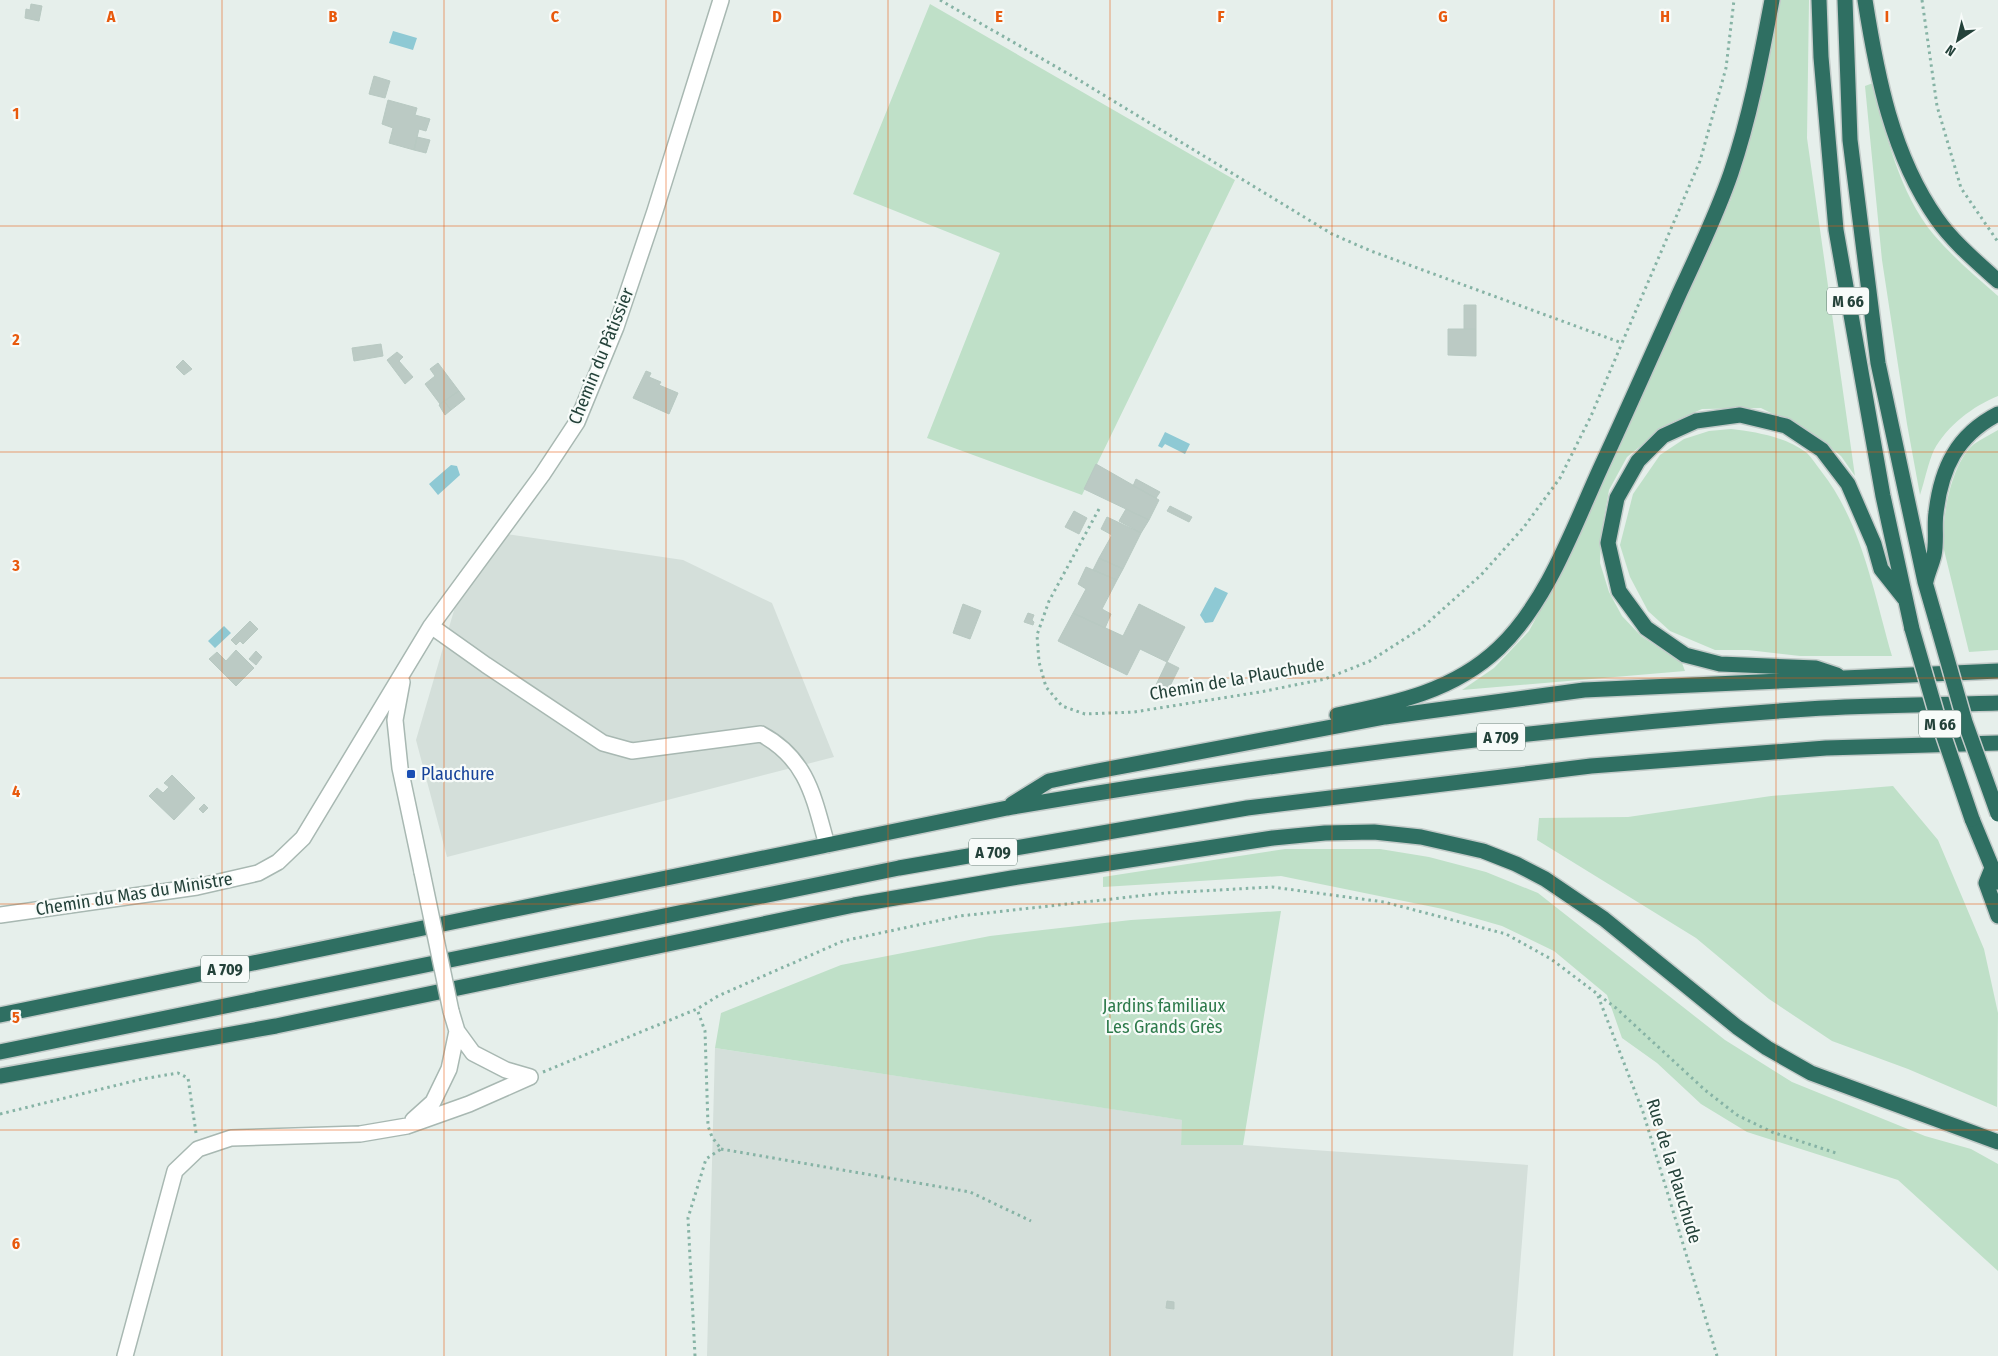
<svg xmlns="http://www.w3.org/2000/svg" width="1998" height="1356" viewBox="0 0 1998 1356" font-family="'Fira Sans Condensed',sans-serif">
  <rect width="100%" height="100%" fill="#e6efeb"/>
  <path fill="#d4dfda" d="M 506,534 L 683,560 L 772,603 L 834,757 L 447,857 L 416,740 L 455,607 Z
    M 715,1048 L 1183,1120 L 1181,1145 L 1243,1145 L 1528,1165 L 1513,1356 L 707,1356 Z"/>
  <path fill="#bfe0c8" d="M 1780,0 L 1809,0 L 1807,138 L 1855,476 L 1841,456 L 1815,435 L 1761,408 L 1702,409 L 1668,424 L 1627,457 L 1609,490 L 1601,536 L 1600,563 L 1609,592 L 1622,616 L 1641,636 L 1682,663 L 1685,671 L 1462,690 L 1494,668 L 1529,631 L 1574,547 L 1731,199 Z
    M 930,4 L 1235,180 L 1082,495 L 927,438 L 1000,253 L 853,194 Z
    M 1873,83 C 1886,134 1899,193 1934,235 C 1953,257 1976,277 1998,296 L 1998,396 C 1973,406 1947,426 1934,450 C 1928,463 1925,480 1920,495 L 1907,424 L 1882,260 L 1865,86 Z
    M 1731,429 C 1757,432 1786,437 1807,453 C 1812,458 1817,466 1821,471 C 1862,523 1874,594 1892,656 L 1800,656 L 1748,650 L 1715,650 L 1670,631 L 1648,611 L 1630,577 L 1620,545 L 1633,494 L 1660,455 L 1684,439 L 1709,431 Z
    M 1998,430 L 1998,650 L 1969,652 L 1943,546 C 1942,517 1951,463 1974,444 C 1981,439 1990,435 1998,430 Z
    M 1893,786 L 1938,840 L 1984,949 L 1998,1013 L 1997,1107 L 1908,1069 L 1832,1041 L 1769,999 L 1696,938 L 1537,840 L 1539,818 L 1628,817 L 1771,796 Z
    M 1285,849 L 1380,849 L 1429,857 L 1486,872 L 1538,893 L 1725,1040 L 1792,1082 L 1925,1136 L 1971,1149 L 1998,1164 L 1998,1271 L 1898,1180 L 1747,1132 L 1701,1104 L 1657,1063 L 1622,1038 L 1607,995 L 1554,951 L 1502,926 L 1443,909 L 1281,876 L 1103,887 L 1103,877 Z
    M 1281,911 L 1243,1145 L 1181,1145 L 1182,1120 L 715,1048 L 721,1013 L 841,965 L 990,936 L 1131,920 Z"/>
  <path fill="#8ec9d4" d="M 393,31 L 417,38 L 413,50 L 389,43 Z
    M 1165,432 L 1190,444 L 1185,454 L 1165,444 L 1162,448 L 1158,446 Z
    M 451,465 L 457,466 L 460,475 L 438,495 L 429,484 Z
    M 1215,587 L 1228,593 L 1213,622 L 1205,623 L 1200,615 Z
    M 224,626 L 231,633 L 215,648 L 208,641 Z"/>
  <path fill="#bbcac4" stroke="#b8c9c2" d="M 31,4 L 42,6 L 39,21 L 25,18 L 26,9 L 30,10 Z
    M 374,76 L 390,81 L 385,98 L 369,94 Z
    M 388,100 L 417,108 L 415,115 L 430,119 L 426,131 L 419,129 L 414,150 L 389,143 L 393,128 L 382,124 Z
    M 417,137 L 430,140 L 426,153 L 414,150 Z
    M 1464,305 L 1476,305 L 1476,329 L 1464,329 Z
    M 1448,329 L 1476,329 L 1476,356 L 1448,355 Z
    M 381,344 L 383,356 L 354,361 L 352,348 Z
    M 397,352 L 403,357 L 399,361 L 413,377 L 405,384 L 387,360 Z
    M 183,360 L 192,369 L 184,375 L 176,367 Z
    M 438,363 L 459,391 L 440,404 L 425,384 L 435,376 L 430,369 Z
    M 646,371 L 651,373 L 649,377 L 661,382 L 659,385 L 678,393 L 669,414 L 633,398 Z
    M 459,391 L 465,399 L 451,410 L 444,401 Z
    M 444,401 L 451,410 L 445,415 L 439,405 Z
    M 1096,464 L 1159,500 L 1149,520 L 1084,489 Z
    M 1136,479 L 1160,492 L 1156,498 L 1133,486 Z
    M 1170,506 L 1192,517 L 1189,522 L 1167,511 Z
    M 1126,509 L 1149,520 L 1141,533 L 1119,521 Z
    M 1074,511 L 1087,518 L 1079,534 L 1065,527 Z
    M 1107,517 L 1141,533 L 1123,569 L 1099,558 L 1112,535 L 1101,529 Z
    M 1099,558 L 1123,569 L 1117,580 L 1093,570 Z
    M 1086,567 L 1117,580 L 1102,609 L 1111,614 L 1105,628 L 1073,613 L 1086,589 L 1078,584 Z
    M 963,604 L 981,611 L 970,639 L 953,633 Z
    M 1139,604 L 1185,627 L 1167,662 L 1140,649 L 1127,675 L 1058,641 L 1073,613 L 1123,636 Z
    M 1028,613 L 1034,615 L 1032,620 L 1034,622 L 1033,625 L 1024,622 Z
    M 250,621 L 258,629 L 243,644 L 240,641 L 236,645 L 231,640 Z
    M 236,650 L 254,668 L 236,686 L 209,659 L 217,652 L 226,661 Z
    M 256,651 L 262,657 L 256,665 L 249,659 Z
    M 1167,662 L 1179,668 L 1168,690 L 1154,689 Z
    M 172,775 L 195,798 L 174,820 L 149,796 L 157,788 L 163,793 L 169,787 L 164,783 Z
    M 204,804 L 208,808 L 203,813 L 199,809 Z
    M 1167,1301 L 1174,1302 L 1174,1309 L 1166,1308 Z"/>
  <g fill="none" stroke-linecap="round" stroke-linejoin="round">
    <g stroke="#a8b8b2" stroke-width="18">
      <path id="minor" d="M 431,626 L 486,665 L 603,743 L 632,751 L 761,734 C 808,759 814,799 827,845
        M 402,682 L 395,720 L 400,768 L 422,872
        M 0,915 L 197,887 L 258,873 L 278,862 L 303,838 L 431,626 L 542,475 L 577,422 L 616,327 L 655,211 L 721,0
        M 457,1031 L 473,1053 L 506,1070 L 530,1077
        M 413,1120 L 433,1102 L 449,1069 L 457,1031 L 451,1011
        M 125,1356 L 175,1171 L 198,1149 L 231,1138 L 360,1134 L 407,1126 L 469,1104 L 530,1077"/>
    </g>
    <g stroke="#c2cac8" stroke-width="18">
      <path id="highway" d="M 1819,0 L 1821,57 L 1836,230 L 1883,496 L 1912,629
        M 1845,0 L 1850,140 L 1878,363 L 1925,582 L 1938,627
        M 1865,0 C 1877,76 1892,155 1937,219 C 1953,242 1977,262 1998,281
        M 1926,581 C 1928,572 1932,564 1934,555 C 1937,541 1934,526 1936,513 C 1941,468 1957,435 1998,414
        M 1837,675 L 1816,668 L 1720,664 L 1685,655 L 1646,628 L 1619,591 L 1608,543 L 1617,498 L 1638,461 L 1663,436 L 1696,421 L 1740,415 L 1786,426 L 1822,450 L 1848,484 L 1874,544 L 1881,569 L 1904,598
        M 1337,715 C 1396,703 1454,691 1499,648 C 1548,601 1573,528 1601,467 C 1628,409 1654,350 1680,292 C 1698,253 1717,214 1731,173 C 1750,117 1761,58 1772,0
        M 1012,804 L 1049,781 L 1087,773 L 1385,717 L 1584,690 L 1998,671
        M 1972,819 L 1998,882
        M 1992,868 L 1986,883 L 1998,916
        M 0,1015 L 1007,808 C 1272,763 1539,727 1808,709 C 1871,705 1935,705 1998,703
        M 0,1052 L 899,868 L 1247,808 L 1591,766 L 1826,748 L 1998,743
        M 0,1076 L 276,1026 L 854,905 L 1012,878 L 1273,838 L 1325,833 L 1374,832 L 1421,837 L 1483,851 L 1516,864 L 1545,879 L 1604,919 L 1737,1027 L 1767,1048 L 1811,1073 L 1998,1142"/>
    </g>
    <path stroke="#86b3a5" stroke-width="3" stroke-dasharray="2.5 4" stroke-linecap="butt" d="M 940,0 L 1079,80 L 1332,234 L 1371,251 L 1622,343 L 1700,161 L 1726,68 L 1734,0
      M 1922,0 L 1937,106 L 1961,188 L 1998,242
      M 1099,509 L 1049,601 L 1037,635 L 1039,662 L 1046,687 L 1062,706 L 1085,714 L 1134,712 L 1260,692 L 1325,679 L 1370,661 L 1423,627 L 1481,575 L 1524,527 L 1560,478 L 1591,416 L 1622,343
      M 1598,996 L 1643,1112 L 1717,1356
      M 543,1072 L 697,1009 L 718,996 L 843,941 L 960,916 L 1165,893 L 1272,887 L 1384,902 L 1506,934 L 1551,959 L 1616,1008 L 1705,1090 L 1737,1115 L 1772,1132 L 1839,1154
      M 0,1114 L 142,1079 L 178,1073 L 188,1078 L 196,1133
      M 721,1149 L 970,1192 L 1031,1221
      M 695,1356 L 688,1218 L 706,1159 L 721,1149 L 712,1137 L 708,1126 L 705,1031 L 697,1009"/>
    <use href="#minor" stroke="#fff" stroke-width="15"/>
    <use href="#highway" stroke="#2f6f62" stroke-width="15"/>
    <g stroke="#a8b8b2" stroke-width="18" stroke-linecap="butt">
      <path id="minor-bridge" d="M 422,872 L 451,1011"/>
    </g>
    <g stroke="#c2cac8" stroke-width="18" stroke-linecap="butt">
      <path id="highway-bridge" d="M 1938,627 L 1965,722 L 1998,814
        M 1912,629 L 1938,719 L 1972,819"/>
    </g>
    <use href="#minor-bridge" stroke="#fff" stroke-width="15"/>
    <use href="#highway-bridge" stroke="#2f6f62" stroke-width="15"/>
  </g>
  <path fill="none" stroke="#e8590c" stroke-width="1" stroke-opacity="0.55" d="M 222,0 L 222,1356M 444,0 L 444,1356M 666,0 L 666,1356M 888,0 L 888,1356M 1110,0 L 1110,1356M 1332,0 L 1332,1356M 1554,0 L 1554,1356M 1776,0 L 1776,1356M 0,226 L 1998,226M 0,452 L 1998,452M 0,678 L 1998,678M 0,904 L 1998,904M 0,1130 L 1998,1130"/>
  <rect fill="#1a4fb4" stroke="#f7fbf9" stroke-width="2" x="406" y="769" width="10" height="10" rx="2.5"/>
  <g text-anchor="middle" stroke-width="4.5" stroke-linejoin="round" paint-order="stroke">
    <g fill="#f7fbf9" stroke="#637a73" stroke-width="1">
      <rect x="1827" y="287.5" width="42" height="27" rx="4"/>
      <rect x="1919" y="710.5" width="42" height="27" rx="4"/>
      <rect x="1477" y="723.5" width="48" height="27" rx="4"/>
      <rect x="969" y="838.5" width="48" height="27" rx="4"/>
      <rect x="201" y="955.5" width="48" height="27" rx="4"/>
    </g>
    <g font-size="16" font-weight="bold" fill="#24423a">
      <text x="1848" y="307">M 66</text>
      <text x="1940" y="730">M 66</text>
      <text x="1501" y="743">A 709</text>
      <text x="993" y="858">A 709</text>
      <text x="225" y="975">A 709</text>
    </g>
    <g font-size="18" fill="#24423a" stroke="#f7fbf9">
      <text transform="translate(601 356) rotate(-68)" y="6">Chemin du Pâtissier</text>
      <text transform="translate(1237 679) rotate(-10)" y="6">Chemin de la Plauchude</text>
      <text transform="translate(134 894) rotate(-9)" y="6">Chemin du Mas du Ministre</text>
      <text transform="translate(1674 1171) rotate(73)" y="6">Rue de la Plauchude</text>
    </g>
    <g font-size="18" fill="#164399" stroke="#f7fbf9" text-anchor="start">
      <text x="421" y="780">Plauchure</text>
    </g>
    <g font-size="18" fill="#2d7a4b" stroke="#f7fbf9">
      <text x="1164" y="1012">Jardins familiaux<tspan x="1164" dy="21">Les Grands Grès</tspan></text>
    </g>
  </g>
  <g font-size="16" text-anchor="middle" font-weight="bold" fill="#e8590c" stroke="#f7fbf9" stroke-width="4.5" stroke-linejoin="round" paint-order="stroke">
    <text x="111" y="22">A</text>
    <text x="333" y="22">B</text>
    <text x="555" y="22">C</text>
    <text x="777" y="22">D</text>
    <text x="999" y="22">E</text>
    <text x="1221" y="22">F</text>
    <text x="1443" y="22">G</text>
    <text x="1665" y="22">H</text>
    <text x="1887" y="22">I</text>
    <text x="16" y="119">1</text>
    <text x="16" y="345">2</text>
    <text x="16" y="571">3</text>
    <text x="16" y="797">4</text>
    <text x="16" y="1023">5</text>
    <text x="16" y="1249">6</text>
  </g>
  <g transform="translate(1958 40) rotate(215)" stroke="#f7fbf9" stroke-width="4" paint-order="stroke">
  <path d="M0-4L9 19L0 12L-9 19Z" fill="#24423a"/>
  <text y="-8" font-size="14" font-weight="bold" text-anchor="middle" fill="#24423a">N</text>
  </g>
</svg>
